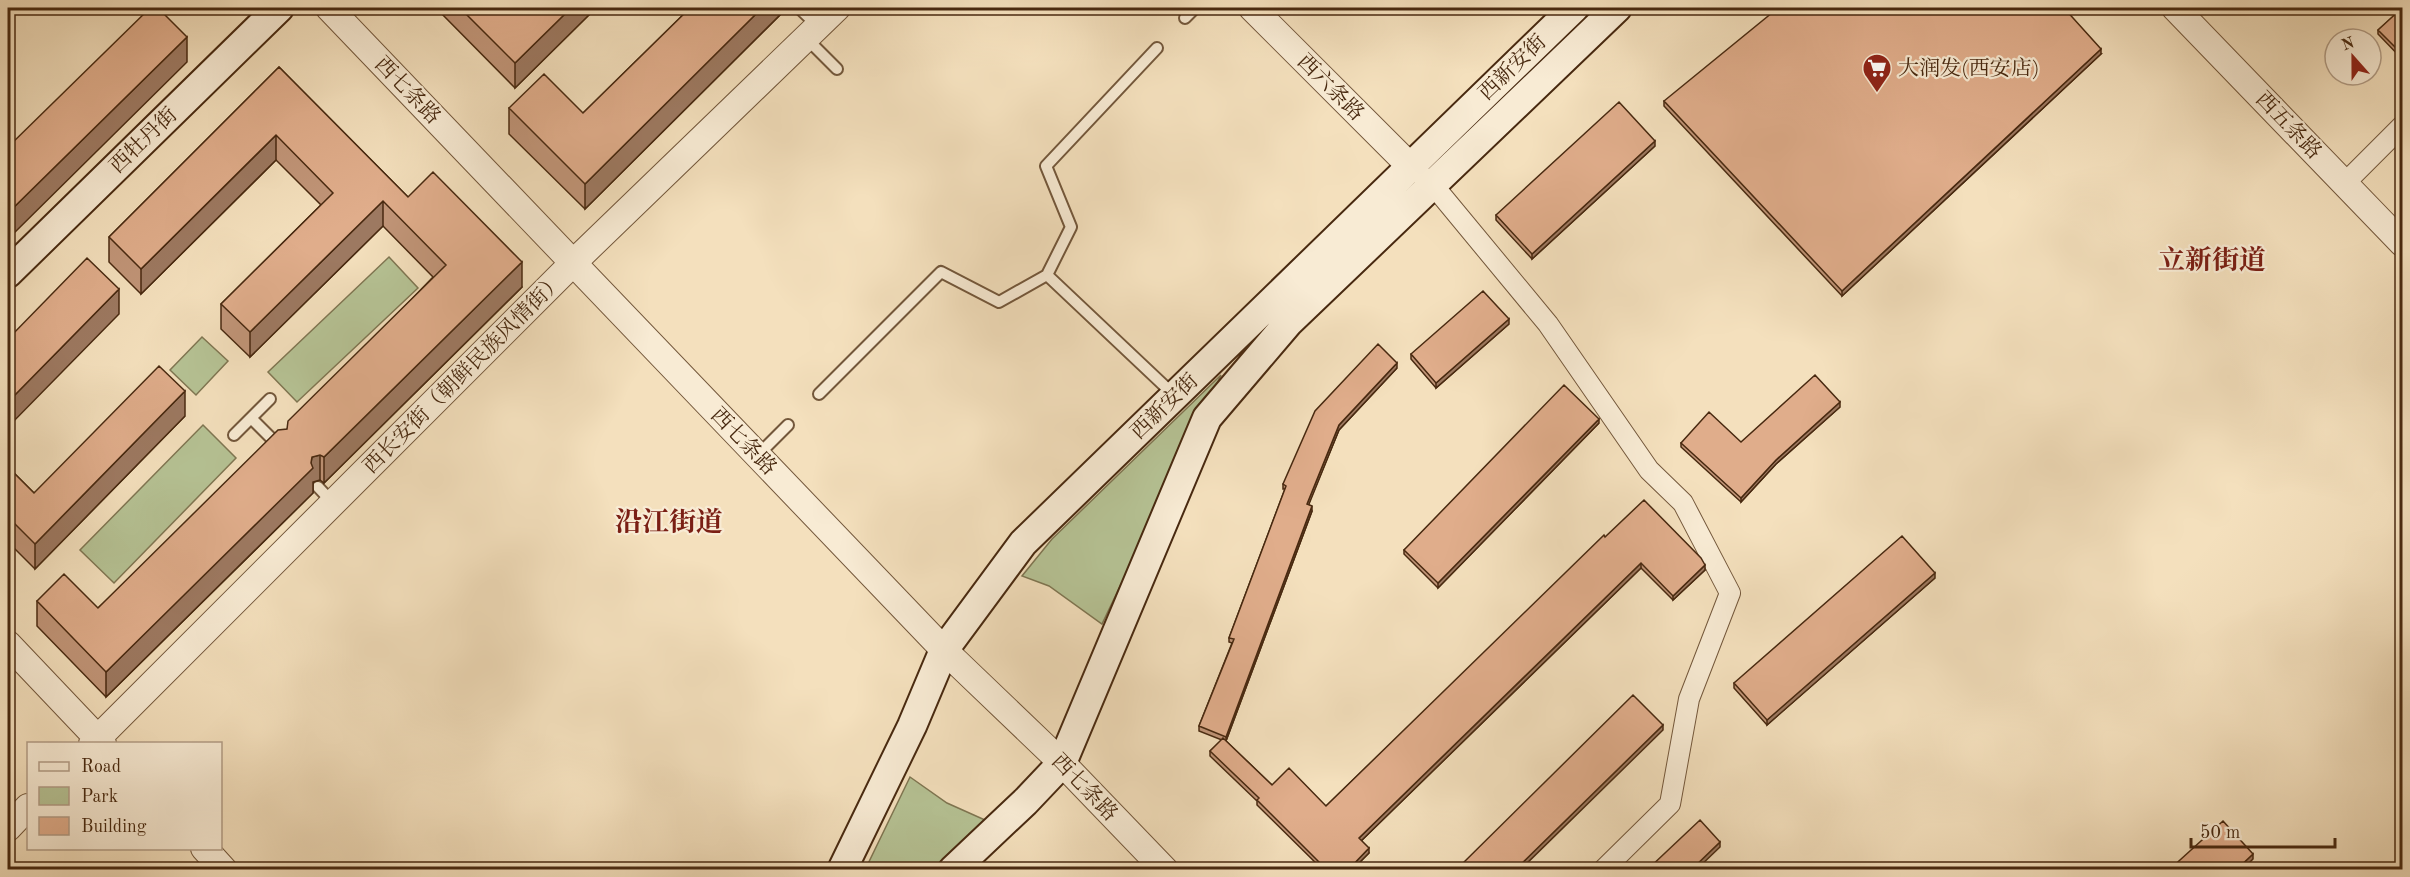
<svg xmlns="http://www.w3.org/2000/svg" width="2410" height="877" viewBox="0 0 2410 877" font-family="'Old Standard TT','Noto Serif SC',serif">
  <rect width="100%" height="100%" fill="#f4e0bd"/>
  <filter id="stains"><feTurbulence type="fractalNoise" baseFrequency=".00333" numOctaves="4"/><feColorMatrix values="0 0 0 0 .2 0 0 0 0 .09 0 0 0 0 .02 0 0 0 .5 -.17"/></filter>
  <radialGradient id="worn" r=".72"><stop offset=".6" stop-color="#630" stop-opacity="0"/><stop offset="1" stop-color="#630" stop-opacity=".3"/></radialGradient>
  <path fill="#b6c395" stroke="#7f7652" stroke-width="1.5" d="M 389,257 L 418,288 L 297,402 L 268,372 Z
    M 202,337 L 228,361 L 196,395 L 170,370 Z
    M 1221,375 L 1102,624 L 1049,586 L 1022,576 L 1052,539 Z
    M 203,425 L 236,458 L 114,583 L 80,550 Z
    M 910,777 L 947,803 L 985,820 L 934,869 L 865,870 Z"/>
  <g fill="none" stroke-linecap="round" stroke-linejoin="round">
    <g stroke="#73573b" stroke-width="14">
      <path id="service" d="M 799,8 L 818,26
        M 1185,18 L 1195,8
        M 806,38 L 837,69
        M 1047,275 L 1173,394
        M 819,394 L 941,272 L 999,302 L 1047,275 L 1071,227 L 1046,166 L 1157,48
        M 251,418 L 279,446
        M 234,435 L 270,399
        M 758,455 L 788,425
        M 318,487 L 333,503"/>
    </g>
    <g stroke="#73573b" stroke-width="22">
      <path id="minor" d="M 1423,177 L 1433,185 L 1548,324 L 1649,470 L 1683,503 L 1730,593 L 1689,699 L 1670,804 L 1603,870
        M 2345,183 L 2402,126"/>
    </g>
    <g stroke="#73573b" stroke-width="28">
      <path id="tertiary" d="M 329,8 L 944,650 L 1062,763 L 1165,870
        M 1252,8 L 1411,167
        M 2175,8 L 2402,243
        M 8,644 L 103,744
        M 92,744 L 573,263 L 837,8
        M 8,828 L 28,807
        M 204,848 L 224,870"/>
    </g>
    <g stroke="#482910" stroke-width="32">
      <path id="secondary" d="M 8,273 L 279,8
        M 842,870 L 912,726 L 944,650 L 1023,543 L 1574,8
        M 953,870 L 1025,802 L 1062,763 L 1207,418 L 1288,323 L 1617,8"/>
    </g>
    <use href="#service" stroke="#f8ebd4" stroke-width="10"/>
    <use href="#minor" stroke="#f8ebd4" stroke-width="20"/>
    <use href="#tertiary" stroke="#f8ebd4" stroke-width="26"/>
    <use href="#secondary" stroke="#f8ebd4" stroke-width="28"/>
  </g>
  <path fill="#c19578" stroke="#482910" stroke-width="1.5" d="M 436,8 L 596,8 L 515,88 Z
    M 690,8 L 787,8 L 585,209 L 509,134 L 509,108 L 583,113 Z
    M 2403,8 L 2403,60 L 2378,34 L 2378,30 Z
    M 2101,54 L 1842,296 L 1664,106 L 1664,101 Z
    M 279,67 L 408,197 L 522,287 L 324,483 L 320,480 L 313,482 L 313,493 L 106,697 L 37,626 L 37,601 L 98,608 L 287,429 L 433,277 L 383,226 L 250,357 L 221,329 L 221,304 L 321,205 L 276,160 L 141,294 L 109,262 L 109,237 Z
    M 1655,146 L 1532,259 L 1496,220 L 1496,215 Z
    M 1509,324 L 1436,388 L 1411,359 L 1411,354 Z
    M 1397,368 L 1339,430 L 1308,505 L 1312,511 L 1226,741 L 1272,785 L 1326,806 L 1605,537 L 1705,570 L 1673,600 L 1641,568 L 1361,841 L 1369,853 L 1352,870 L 1323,870 L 1257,805 L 1257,801 L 1210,756 L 1210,751 L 1222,740 L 1199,731 L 1199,726 L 1232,643 L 1229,642 L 1229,638 L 1285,489 L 1283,489 L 1283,484 Z
    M 1840,407 L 1776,464 L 1741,502 L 1681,447 L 1681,443 L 1741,442 Z
    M 185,416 L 35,569 L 8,542 L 8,467 L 34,493 Z
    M 1599,423 L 1438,588 L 1404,554 L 1404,550 Z
    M 1935,578 L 1767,725 L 1734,688 L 1734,683 Z"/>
  <path fill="#9d7961" stroke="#482910" stroke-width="1.5" d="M 571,8 L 596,8 L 515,88 L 515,63 Z
    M 762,8 L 787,8 L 585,209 L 585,184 Z
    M 187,37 L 187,62 L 8,239 L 8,213 Z
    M 2101,49 L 2101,54 L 1842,296 L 1842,291 Z
    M 276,135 L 276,160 L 141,294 L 141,269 Z
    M 1655,141 L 1655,146 L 1532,259 L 1532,254 Z
    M 383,201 L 383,226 L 250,357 L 250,332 Z
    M 522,262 L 522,287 L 324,483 L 324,457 Z
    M 119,289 L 119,314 L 8,427 L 8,402 Z
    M 1509,319 L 1509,324 L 1436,388 L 1436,383 Z
    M 1397,363 L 1397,368 L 1339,430 L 1307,509 L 1307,504 L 1339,425 Z
    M 185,391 L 185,416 L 35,569 L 35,544 Z
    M 1840,402 L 1840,407 L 1776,464 L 1741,502 L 1741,498 L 1776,460 Z
    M 1599,419 L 1599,423 L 1438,588 L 1438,583 Z
    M 320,455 L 320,480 L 313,482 L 313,493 L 106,697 L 106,672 L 311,463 L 312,457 Z
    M 1312,506 L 1312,511 L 1226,741 L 1226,737 Z
    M 1641,563 L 1641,568 L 1359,843 L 1359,838 Z
    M 1705,565 L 1705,570 L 1673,600 L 1673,596 Z
    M 1935,573 L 1935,578 L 1767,725 L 1767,720 Z
    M 1663,725 L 1663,730 L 1520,870 L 1515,870 Z
    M 1720,842 L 1720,847 L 1696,870 L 1691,870 Z
    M 1369,848 L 1369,853 L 1352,870 L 1348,870 Z
    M 2253,854 L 2253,859 L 2242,870 L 2236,870 Z"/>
  <path fill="#e0ad8b" stroke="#482910" stroke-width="1.5" d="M 150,8 L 158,8 L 187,37 L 8,213 L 8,147 Z
    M 460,8 L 571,8 L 515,63 Z
    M 690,8 L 762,8 L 585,184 L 509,108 L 544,74 L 583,113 Z
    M 1778,8 L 2064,8 L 2101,49 L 1842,291 L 1664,101 Z
    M 2402,8 L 2403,8 L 2403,55 L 2378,30 Z
    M 279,67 L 408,197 L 433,172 L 522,262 L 324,457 L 320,455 L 312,457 L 311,463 L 313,468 L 106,672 L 37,601 L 64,574 L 98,608 L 278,430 L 287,429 L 288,421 L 446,265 L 383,201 L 250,332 L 221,304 L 333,193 L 276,135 L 141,269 L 109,237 Z
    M 1619,102 L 1655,141 L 1532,254 L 1496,215 Z
    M 87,258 L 119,289 L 8,402 L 8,339 Z
    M 1483,291 L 1509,319 L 1436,383 L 1411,354 Z
    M 1378,344 L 1397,363 L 1339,425 L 1307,504 L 1312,506 L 1226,737 L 1199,726 L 1234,639 L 1229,638 L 1286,486 L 1283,484 L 1315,411 Z
    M 159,366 L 185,391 L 35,544 L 8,517 L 8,467 L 34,493 Z
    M 1815,375 L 1840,402 L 1776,460 L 1741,498 L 1681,443 L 1709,412 L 1741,442 Z
    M 1564,385 L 1599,419 L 1438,583 L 1404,550 Z
    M 1644,500 L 1701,558 L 1705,565 L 1673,596 L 1641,563 L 1359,838 L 1369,848 L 1348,870 L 1327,870 L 1257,800 L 1259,798 L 1210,751 L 1223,738 L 1272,785 L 1289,768 L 1326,806 L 1604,535 L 1605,537 Z
    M 1902,536 L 1935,573 L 1767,720 L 1734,683 Z
    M 1633,695 L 1663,725 L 1515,870 L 1456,870 Z
    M 1700,820 L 1720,842 L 1691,870 L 1647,870 Z
    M 2223,821 L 2253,854 L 2236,870 L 2169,870 Z"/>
  <defs>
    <g id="supermarket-pin" transform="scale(1.5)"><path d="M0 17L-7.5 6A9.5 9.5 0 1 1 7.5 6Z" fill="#8f2418" stroke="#f8ebd4"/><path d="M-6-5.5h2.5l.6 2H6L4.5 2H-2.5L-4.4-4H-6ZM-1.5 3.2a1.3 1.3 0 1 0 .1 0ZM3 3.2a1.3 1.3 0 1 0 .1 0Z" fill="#fff"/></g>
  </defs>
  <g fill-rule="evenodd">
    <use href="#supermarket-pin" x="1877" y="68"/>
  </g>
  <g text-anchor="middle" stroke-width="4.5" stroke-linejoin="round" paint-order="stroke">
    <g font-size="21" fill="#482910" stroke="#f8ebd4">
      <text transform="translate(1512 67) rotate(-44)" y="7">西新安街</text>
      <text transform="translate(1331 87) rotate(45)" y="7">西六条路</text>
      <text transform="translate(408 90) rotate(46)" y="7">西七条路</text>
      <text transform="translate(2289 125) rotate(46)" y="7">西五条路</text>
      <text transform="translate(143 140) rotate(-44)" y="7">西牡丹街</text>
      <text transform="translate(463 373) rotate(-45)" y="7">西长安街（朝鲜民族风情街）</text>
      <text transform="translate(1164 406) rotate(-44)" y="7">西新安街</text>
      <text transform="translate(744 441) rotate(46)" y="7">西七条路</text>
      <text transform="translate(1085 787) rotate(46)" y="7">西七条路</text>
    </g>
    <g font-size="21" fill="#482910" stroke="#f8ebd4" text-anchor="start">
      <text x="1898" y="75">大润发(西安店)</text>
    </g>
    <g font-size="27" font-weight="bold" fill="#7a1f14" stroke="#f8ebd4">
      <text x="2212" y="269">立新街道</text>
      <text x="669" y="531">沿江街道</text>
    </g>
  </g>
  <rect width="2410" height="877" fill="none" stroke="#f4e0bd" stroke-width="30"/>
  <rect x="9" y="9" width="2392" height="859" fill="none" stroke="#482910" stroke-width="3"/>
  <rect x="15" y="15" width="2380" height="847" fill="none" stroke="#482910" stroke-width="1.5"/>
  <rect x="27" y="742" width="195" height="108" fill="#f8ebd4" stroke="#b29d86" stroke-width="1.5"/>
  <rect x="39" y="762" width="30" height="9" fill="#f8ebd4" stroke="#b29d86" stroke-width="1.5"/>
  <text x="81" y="772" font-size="18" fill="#482910">Road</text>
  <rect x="39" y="787" width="30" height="18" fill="#b6c395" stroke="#b29d86" stroke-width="1.5"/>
  <text x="81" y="802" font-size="18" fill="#482910">Park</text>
  <rect x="39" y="817" width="30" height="18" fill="#e0ad8b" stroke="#b29d86" stroke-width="1.5"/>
  <text x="81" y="832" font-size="18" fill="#482910">Building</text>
  <g transform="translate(2353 57) rotate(339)"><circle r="28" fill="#f8ebd4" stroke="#b29d86" stroke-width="1.5"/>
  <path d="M0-4.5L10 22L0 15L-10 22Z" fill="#8f2418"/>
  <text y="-9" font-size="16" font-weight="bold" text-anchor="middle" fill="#482910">N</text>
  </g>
  <path d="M2191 838v9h144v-9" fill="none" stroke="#482910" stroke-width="3"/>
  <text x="2200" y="838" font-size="18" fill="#482910" stroke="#f8ebd4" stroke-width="4.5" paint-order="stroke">50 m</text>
  <rect width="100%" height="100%" filter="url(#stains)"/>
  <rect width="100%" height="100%" fill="url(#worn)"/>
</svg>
